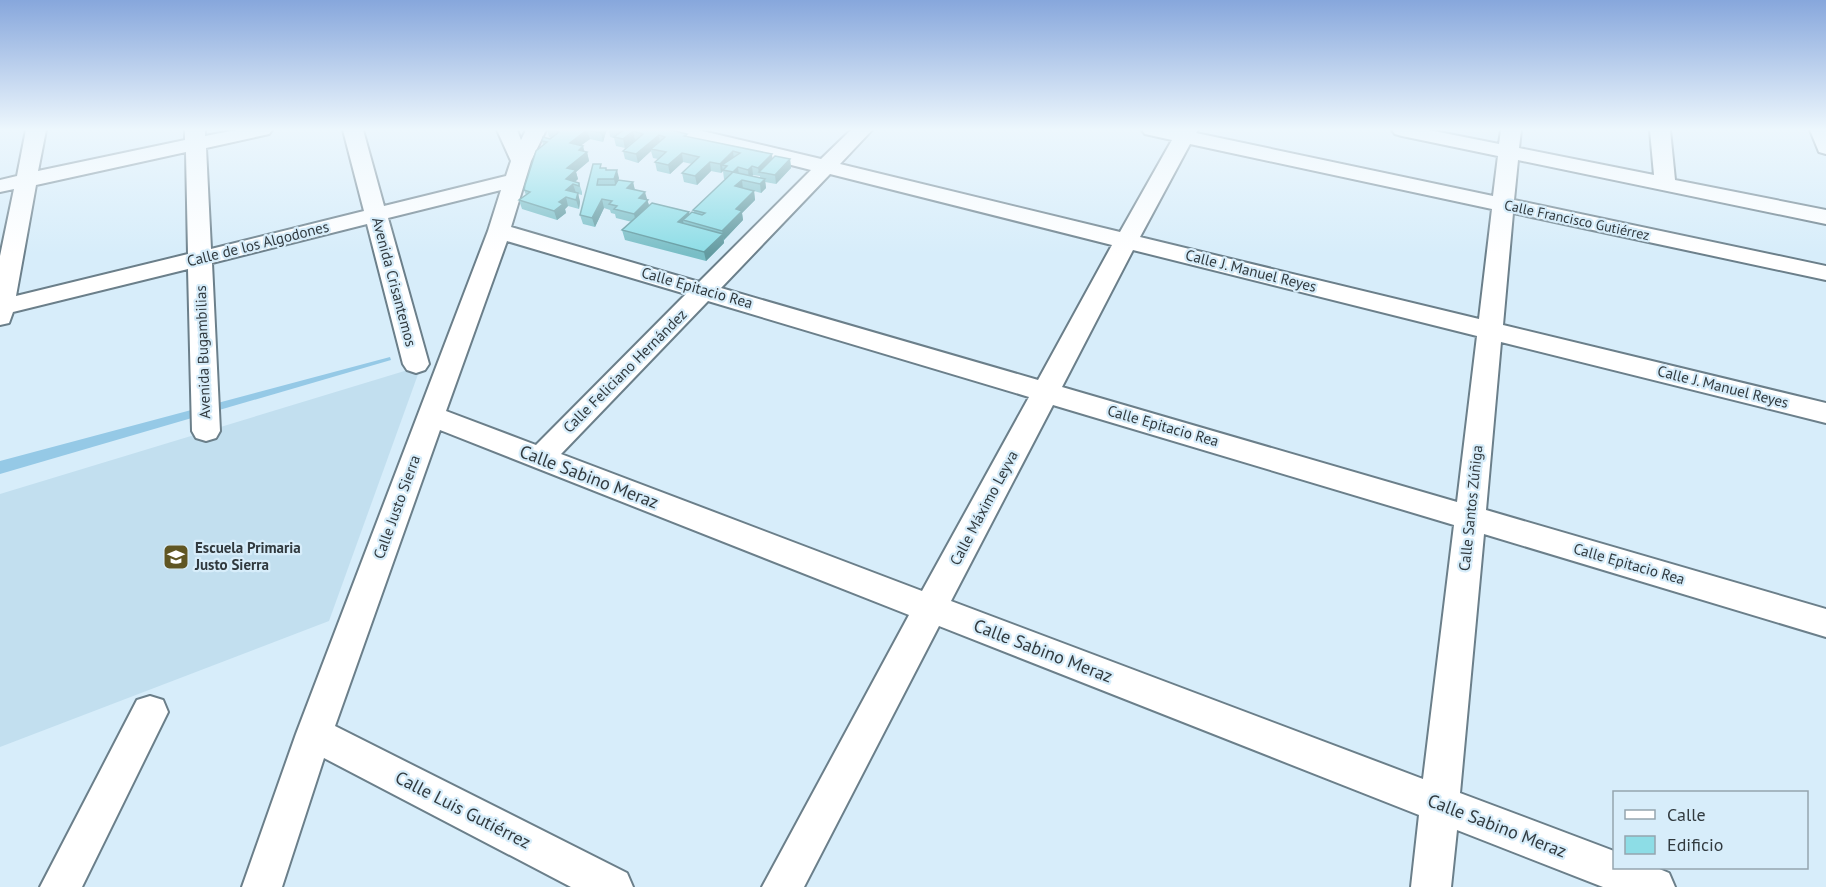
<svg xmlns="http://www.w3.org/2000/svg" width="1826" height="887" viewBox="0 0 1826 887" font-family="'PT Sans',sans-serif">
  <rect width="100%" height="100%" fill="#d7edfa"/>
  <path fill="#c2dfef" d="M 421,366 L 329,621 L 0,747 L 0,494 Z"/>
  <path fill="#95c9e6" d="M 390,357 L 391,360 L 0,474 L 0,461 Z"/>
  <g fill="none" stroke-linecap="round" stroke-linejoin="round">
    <g stroke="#6b7f8a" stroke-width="4">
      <path id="minor" d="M 26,130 L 46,130 L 38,171 L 185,140 L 185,130 L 205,130 L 205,136 L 236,130 L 272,130 L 269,134 L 206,148 L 211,249 L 364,211 L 343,130 L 363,130 L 384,206 L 506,176 L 511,161 L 497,130 L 517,130 L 521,140 L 526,130 L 546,130 L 531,161 L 511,227 L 699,282 L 811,170 L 669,134 L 666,130 L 698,130 L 821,159 L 851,130 L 872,130 L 840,164 L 1120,232 L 1172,140 L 1145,134 L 1142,130 L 1198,130 L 1196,133 L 1493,196 L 1498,156 L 1402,136 L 1395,134 L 1392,130 L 1429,130 L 1499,144 L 1501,130 L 1521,130 L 1519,148 L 1654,175 L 1650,130 L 1670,130 L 1675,180 L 1826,210 L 1826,224 L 1518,160 L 1514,200 L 1826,266 L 1826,280 L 1513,213 L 1503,325 L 1826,403 L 1826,423 L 1501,342 L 1486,510 L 1826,609 L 1826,637 L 1484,534 L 1460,793 L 1614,851 L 1614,868 L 1657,868 L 1669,873 L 1675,887 L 1603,887 L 1457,830 L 1451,887 L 1411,887 L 1419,815 L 939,626 L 804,887 L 762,887 L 909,615 L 440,430 L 335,726 L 627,873 L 633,887 L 571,887 L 324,758 L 282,887 L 242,887 L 296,734 L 488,231 L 501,190 L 388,218 L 429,364 L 425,370 L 416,373 L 407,370 L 403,364 L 367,224 L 212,263 L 220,431 L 216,438 L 206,441 L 196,438 L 192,431 L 188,269 L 13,312 L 9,323 L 0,325 L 0,256 L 14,189 L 0,192 L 0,180 L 17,176 ZM 1190,144 L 1492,209 L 1479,319 L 1140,237 ZM 186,152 L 188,254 L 16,296 L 36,185 ZM 830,174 L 1112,245 L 1038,380 L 721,288 ZM 507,241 L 686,294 L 536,445 L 446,411 ZM 1133,250 L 1477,336 L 1457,502 L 1062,387 ZM 708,301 L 1029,397 L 922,591 L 561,454 ZM 1053,405 L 1454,525 L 1423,779 L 951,601 Z
        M 1810,130 L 1826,130 L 1826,154 L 1819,152 Z
        M 150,696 L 163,700 L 168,712 L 82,887 L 40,887 L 137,700 Z"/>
    </g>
    <use href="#minor" fill="#fff" fill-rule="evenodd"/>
  </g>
  <path fill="#79bec6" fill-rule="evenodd" d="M 547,129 L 607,129 L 603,142 L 590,139 L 580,146 L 583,146 L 584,151 L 587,152 L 589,161 L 576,172 L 578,179 L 575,182 L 579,183 L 582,192 L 582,195 L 578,194 L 580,202 L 579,209 L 568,206 L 565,209 L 566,213 L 557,220 L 522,209 L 519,200 L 526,195 L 524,190 L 543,145 L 542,141 L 551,138 L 549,137 Z
    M 609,129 L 668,129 L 687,134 L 687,137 L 772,159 L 790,159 L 791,168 L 776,184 L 765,182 L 766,188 L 761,193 L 754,191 L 755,200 L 742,213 L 743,220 L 724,240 L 724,243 L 706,261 L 625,240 L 622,230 L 632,222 L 616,218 L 615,214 L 611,213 L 610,210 L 604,208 L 595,227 L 583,224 L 580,215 L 602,168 L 619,178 L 618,180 L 633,182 L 635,190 L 647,200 L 649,205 L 689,215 L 694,212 L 693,210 L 726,179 L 724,179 L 723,171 L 721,173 L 711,171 L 697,185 L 684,182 L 682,173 L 692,164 L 683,162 L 670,174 L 657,171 L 655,162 L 658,159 L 653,158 L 651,151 L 638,163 L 625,159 L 623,151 L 625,148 L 616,146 L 614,138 L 610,137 ZM 753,175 L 760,176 L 760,178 L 752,176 Z"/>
  <path fill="#639ba1" d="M 602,129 L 607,129 L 603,142 L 601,133 Z
    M 587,130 L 590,139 L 572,152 L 570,143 Z
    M 633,131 L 635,140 L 625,148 L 623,139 Z
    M 659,135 L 660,144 L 651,149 L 651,151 L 638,163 L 636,154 Z
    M 583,146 L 585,154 L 587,152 L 589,161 L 576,172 L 578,179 L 568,188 L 566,179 L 567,168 L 579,150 Z
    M 733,151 L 734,160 L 727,166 L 722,165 L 723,171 L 721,173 L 720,164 Z
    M 682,153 L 683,162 L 670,174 L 668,165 Z
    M 772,154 L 773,163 L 759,172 L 760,177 L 758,168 Z
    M 790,159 L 791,168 L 776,184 L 775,175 Z
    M 710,162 L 711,171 L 697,185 L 695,176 Z
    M 752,166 L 753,175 L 749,179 L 748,170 Z
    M 738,167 L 739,176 L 733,172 Z
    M 617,170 L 619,178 L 616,188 L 614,179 Z
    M 765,179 L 766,188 L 761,193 L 760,184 Z
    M 742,180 L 743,189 L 735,186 Z
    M 633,182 L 635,191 L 627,188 Z
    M 573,184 L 576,193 L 569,199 L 566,190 Z
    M 754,191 L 755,200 L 742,213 L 743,220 L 724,240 L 722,231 L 736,209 Z
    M 645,192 L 650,209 L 636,223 L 634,214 L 639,198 Z
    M 578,193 L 580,202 L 579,209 L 576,200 Z
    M 566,197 L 568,206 L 565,209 L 566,213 L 557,220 L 554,211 L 559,202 Z
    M 602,199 L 604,208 L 595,227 L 592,218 Z
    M 689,212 L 690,221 L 683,220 L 684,227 L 678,222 Z
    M 723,234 L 724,243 L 706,261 L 704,252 Z"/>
  <path fill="#8ddde6" stroke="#639ba1" stroke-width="1.5" d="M 550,129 L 602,129 L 601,133 L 587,130 L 570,143 L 583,146 L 579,150 L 587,152 L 567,168 L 576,170 L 566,179 L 579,183 L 579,186 L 573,184 L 566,190 L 578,193 L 576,200 L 566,197 L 559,202 L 563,204 L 554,211 L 519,200 L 530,192 L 524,190 L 525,185 L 536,151 L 547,142 L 542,141 L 543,137 L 550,139 L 559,132 Z
    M 615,129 L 668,129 L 687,134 L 684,136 L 772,154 L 758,168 L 752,166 L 748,170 L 738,167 L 733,172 L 723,170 L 727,166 L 722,165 L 740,153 L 733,151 L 720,164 L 710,162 L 695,176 L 682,173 L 699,157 L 682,153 L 668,165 L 655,162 L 666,152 L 651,149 L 665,137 L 659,135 L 636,154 L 623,151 L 643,134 L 633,131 L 623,139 L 614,137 L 622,131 Z
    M 775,156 L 790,159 L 775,175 L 759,172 Z
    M 593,164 L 601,164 L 600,168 L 606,168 L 606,170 L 617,170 L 614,179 L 598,179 L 597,185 L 615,185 L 618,180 L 633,182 L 627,188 L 645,192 L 639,198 L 648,200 L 634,214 L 614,209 L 617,206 L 609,204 L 612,201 L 602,199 L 592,218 L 580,215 Z
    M 733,172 L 765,179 L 760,184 L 742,180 L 735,186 L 754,191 L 736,209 L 742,211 L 722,231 L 683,220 L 692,212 L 702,215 L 705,213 L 693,210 Z
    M 652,203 L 689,212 L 678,222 L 723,234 L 704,252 L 622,230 Z"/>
  <linearGradient id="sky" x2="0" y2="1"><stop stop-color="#87a7dc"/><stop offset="0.51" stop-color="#edf7fd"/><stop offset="1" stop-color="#edf7fd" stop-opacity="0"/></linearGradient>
  <rect width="1826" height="254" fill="url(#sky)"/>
  <defs>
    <g id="school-square" transform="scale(1.35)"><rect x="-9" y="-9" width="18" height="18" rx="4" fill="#605623" stroke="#d7edfa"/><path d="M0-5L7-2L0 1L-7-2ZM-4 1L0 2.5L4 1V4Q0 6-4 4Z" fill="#fff"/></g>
  </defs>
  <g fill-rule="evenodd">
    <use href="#school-square" x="176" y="557"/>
  </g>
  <g text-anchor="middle" stroke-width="4.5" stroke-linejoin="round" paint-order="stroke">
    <g font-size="14" fill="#313a3f" stroke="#d7edfa">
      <text transform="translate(1577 220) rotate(12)" y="5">Calle Francisco Gutiérrez</text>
    </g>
    <g font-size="15" fill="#313a3f" stroke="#d7edfa">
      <text transform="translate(258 244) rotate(-14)" y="5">Calle de los Algodones</text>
      <text transform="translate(1251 271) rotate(14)" y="5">Calle J. Manuel Reyes</text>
      <text transform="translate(394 282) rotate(75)" y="5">Avenida Crisantemos</text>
      <text transform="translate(697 288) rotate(16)" y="5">Calle Epitacio Rea</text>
      <text transform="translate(203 352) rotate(-92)" y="5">Avenida Bugambilias</text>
      <text transform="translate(625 371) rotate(-45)" y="5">Calle Feliciano Hernández</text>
      <text transform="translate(1723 387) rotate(14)" y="5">Calle J. Manuel Reyes</text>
      <text transform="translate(1163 426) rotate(16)" y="5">Calle Epitacio Rea</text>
      <text transform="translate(397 507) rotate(-70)" y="5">Calle Justo Sierra</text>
      <text transform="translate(984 508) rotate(-62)" y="5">Calle Máximo Leyva</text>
      <text transform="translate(1471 508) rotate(-84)" y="5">Calle Santos Zúñiga</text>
      <text transform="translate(1629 564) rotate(16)" y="5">Calle Epitacio Rea</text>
    </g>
    <g font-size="15" font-weight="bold" fill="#313a3f" stroke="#d7edfa" text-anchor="start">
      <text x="195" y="553">Escuela Primaria<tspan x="195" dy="17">Justo Sierra</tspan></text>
    </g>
    <g font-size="18" fill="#313a3f" stroke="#d7edfa">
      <text transform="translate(589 477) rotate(21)" y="6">Calle Sabino Meraz</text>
      <text transform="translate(1043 651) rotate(21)" y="6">Calle Sabino Meraz</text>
      <text transform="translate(463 810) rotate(27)" y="6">Calle Luis Gutiérrez</text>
      <text transform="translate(1497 826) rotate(21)" y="6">Calle Sabino Meraz</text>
    </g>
  </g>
  <rect x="1613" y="791" width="195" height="78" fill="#d7edfa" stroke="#95a5af" stroke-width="1.5"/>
  <rect x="1625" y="810" width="30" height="9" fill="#ffffff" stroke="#95a5af" stroke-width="1.5"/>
  <text x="1667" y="821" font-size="18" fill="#313a3f">Calle</text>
  <rect x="1625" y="836" width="30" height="18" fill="#8ddde6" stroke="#95a5af" stroke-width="1.5"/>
  <text x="1667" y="851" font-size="18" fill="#313a3f">Edificio</text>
</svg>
